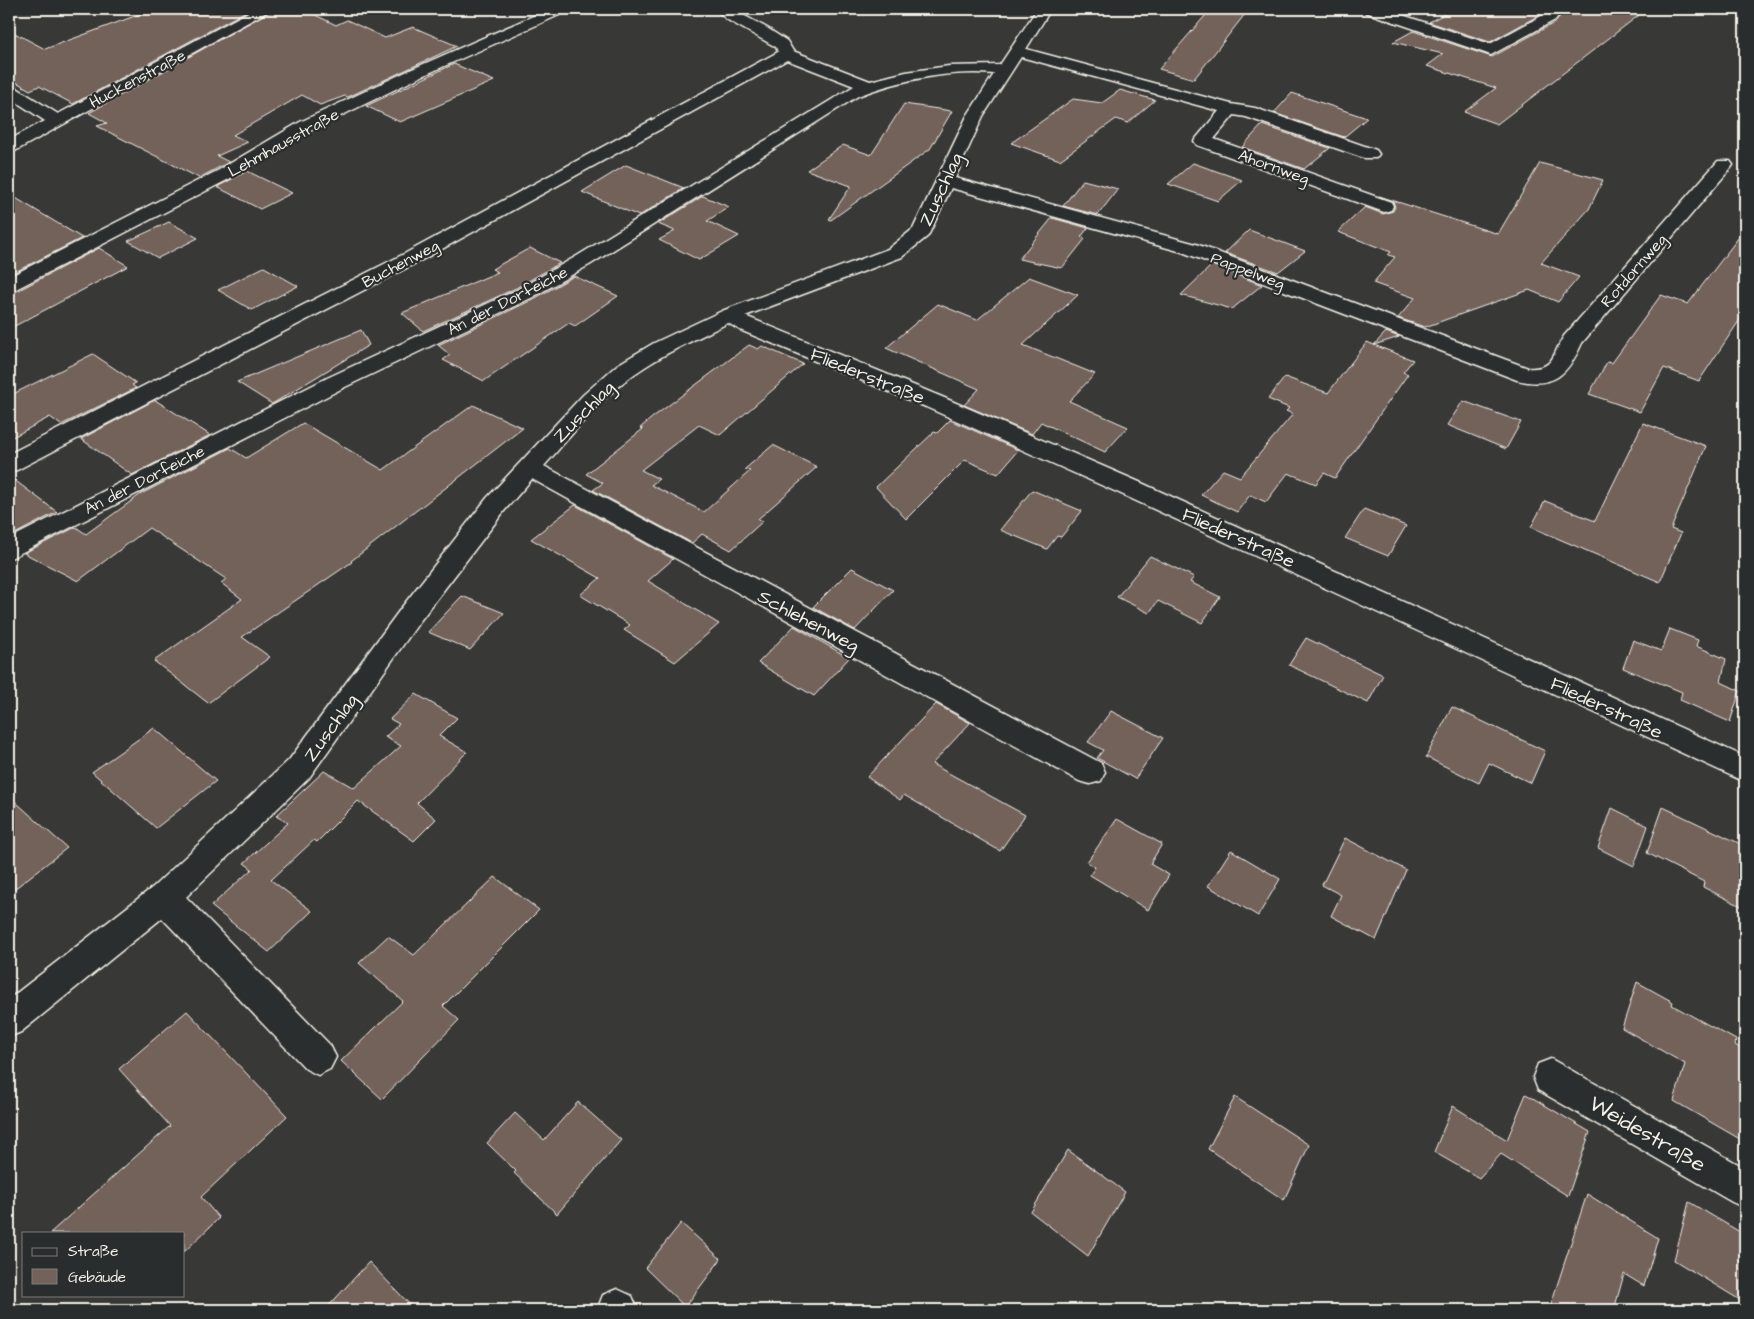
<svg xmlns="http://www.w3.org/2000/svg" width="1754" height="1319" viewBox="0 0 1754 1319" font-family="'Architects Daughter',sans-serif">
  <rect width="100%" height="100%" fill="#383837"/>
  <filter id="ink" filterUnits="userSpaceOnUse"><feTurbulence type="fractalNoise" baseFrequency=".02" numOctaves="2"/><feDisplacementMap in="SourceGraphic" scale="10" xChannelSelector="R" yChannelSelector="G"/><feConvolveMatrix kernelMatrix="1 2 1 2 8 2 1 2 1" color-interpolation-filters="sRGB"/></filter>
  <g filter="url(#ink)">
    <path fill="#72625a" stroke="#f4f1e8" d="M 154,9 L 250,9 L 73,104 L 39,86 L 30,90 L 9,78 L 9,30 L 45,49 Z
      M 274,9 L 303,9 L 336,25 L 347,20 L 385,38 L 413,27 L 457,46 L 348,97 L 345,96 L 320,105 L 302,95 L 233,135 L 248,142 L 217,156 L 229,162 L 199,178 L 97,126 L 107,123 L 89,113 Z
      M 1211,9 L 1249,9 L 1194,79 L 1159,69 Z
      M 1454,9 L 1544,9 L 1543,13 L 1490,42 L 1429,22 Z
      M 1562,9 L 1647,9 L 1497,124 L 1464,112 L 1496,88 L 1427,66 L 1443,54 L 1393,42 L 1413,31 L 1492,57 L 1556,22 L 1562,13 Z
      M 454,64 L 494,81 L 400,122 L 366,106 Z
      M 1120,90 L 1155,100 L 1128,123 L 1116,119 L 1060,160 L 1011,143 L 1073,99 L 1102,103 Z
      M 1292,93 L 1367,118 L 1344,137 L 1274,113 Z
      M 904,104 L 952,111 L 930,149 L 831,220 L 829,219 L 851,186 L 807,170 L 843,145 L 871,155 Z
      M 1262,125 L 1330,148 L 1304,169 L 1242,147 Z
      M 1193,163 L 1242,180 L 1218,201 L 1168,184 Z
      M 1540,163 L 1603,180 L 1589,209 L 1541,263 L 1579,277 L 1558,302 L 1529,290 L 1425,327 L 1398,318 L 1415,298 L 1373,283 L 1395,257 L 1388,255 L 1391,252 L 1338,232 L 1365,207 L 1383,214 L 1393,211 L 1395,207 L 1393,201 L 1379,196 L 1498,234 Z
      M 626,165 L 684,188 L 639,216 L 582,192 Z
      M 247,171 L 292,193 L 260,209 L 217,187 Z
      M 1083,180 L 1118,189 L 1098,215 L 1063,206 Z
      M 9,194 L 82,238 L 9,275 Z
      M 703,196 L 729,207 L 707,221 L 739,236 L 699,260 L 659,240 L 675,231 L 658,224 Z
      M 1052,218 L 1088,228 L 1081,237 L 1085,239 L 1062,268 L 1019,259 Z
      M 169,222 L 198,238 L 158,258 L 128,241 Z
      M 1745,229 L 1745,312 L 1699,381 L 1664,368 L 1640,412 L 1589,394 L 1607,362 L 1612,363 L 1661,295 L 1688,304 Z
      M 1249,230 L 1305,251 L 1278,272 L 1225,253 Z
      M 99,248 L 128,266 L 9,329 L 9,293 L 17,291 Z
      M 530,248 L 560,263 L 516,288 L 423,331 L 402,313 L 498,272 L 492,269 Z
      M 1212,265 L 1262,285 L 1232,309 L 1181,295 Z
      M 264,267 L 298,286 L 252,310 L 218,290 Z
      M 574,276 L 618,296 L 575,326 L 569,323 L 484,381 L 443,360 L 450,355 L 438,345 L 532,300 Z
      M 1029,277 L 1078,295 L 1023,345 L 1095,374 L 1069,401 L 1128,427 L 1105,452 L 1041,422 L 1032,434 L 964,405 L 979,389 L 886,348 L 938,304 L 977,320 Z
      M 361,330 L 369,345 L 272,404 L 237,382 Z
      M 1386,332 L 1399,337 L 1374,345 L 1413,360 L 1403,372 L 1408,374 L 1335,478 L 1324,473 L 1316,484 L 1288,473 L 1266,502 L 1250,495 L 1237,512 L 1201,495 L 1223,470 L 1240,477 L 1293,414 L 1286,411 L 1289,408 L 1268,399 L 1285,377 L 1328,393 L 1367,342 L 1374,345 Z
      M 749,345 L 758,349 L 762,346 L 803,364 L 720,435 L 699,425 L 641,470 L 659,479 L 651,485 L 704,512 L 750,471 L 745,469 L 773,445 L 817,467 L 758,519 L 763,521 L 731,550 L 702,534 L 692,543 L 593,490 L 603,483 L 586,474 L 643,429 L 640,428 L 653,417 Z
      M 93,354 L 136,383 L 132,385 L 136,388 L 61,425 L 50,417 L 9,439 L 9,396 Z
      M 155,400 L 210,435 L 132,475 L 81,439 Z
      M 1463,401 L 1521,422 L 1506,449 L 1447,425 Z
      M 473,405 L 523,428 L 351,561 L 352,562 L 242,637 L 270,657 L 208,703 L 154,661 L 242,599 L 221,583 L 226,579 L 149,528 L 78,581 L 24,553 L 76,527 L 86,534 L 141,494 L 230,448 L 246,458 L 303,423 L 383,470 Z
      M 950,420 L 1018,450 L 998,474 L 965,460 L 906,519 L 876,487 L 934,432 L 937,433 Z
      M 1643,423 L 1706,446 L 1671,529 L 1681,533 L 1660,582 L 1531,527 L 1545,501 L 1595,521 Z
      M 9,476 L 57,512 L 9,537 Z
      M 1032,490 L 1082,511 L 1061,537 L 1057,536 L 1047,549 L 1000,530 Z
      M 575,505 L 673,559 L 648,581 L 719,624 L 675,662 L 624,630 L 630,625 L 580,595 L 600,578 L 531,539 Z
      M 1364,509 L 1406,526 L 1388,556 L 1345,538 Z
      M 1150,556 L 1194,577 L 1190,582 L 1220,597 L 1202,623 L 1158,601 L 1149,613 L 1117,597 Z
      M 852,568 L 893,590 L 855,630 L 813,607 Z
      M 462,596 L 504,613 L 470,650 L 428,632 Z
      M 794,626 L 849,658 L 814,696 L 758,663 Z
      M 1670,629 L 1698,640 L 1696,646 L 1726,659 L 1721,682 L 1740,691 L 1730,722 L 1680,700 L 1682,692 L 1623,668 L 1633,640 L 1661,651 Z
      M 1306,638 L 1383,675 L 1368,703 L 1289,665 Z
      M 416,694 L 457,718 L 439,736 L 467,752 L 417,803 L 436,819 L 414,841 L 358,801 L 317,842 L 314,840 L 271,880 L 312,911 L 269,952 L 211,906 L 252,869 L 244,863 L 288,823 L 276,816 L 324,771 L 354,788 L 401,746 L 385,737 L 399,724 L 390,719 Z
      M 936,704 L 970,723 L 932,764 L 1025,815 L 1000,851 L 904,795 L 900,800 L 867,777 Z
      M 1452,707 L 1545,751 L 1531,783 L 1489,763 L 1479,783 L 1426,757 Z
      M 1111,711 L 1163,738 L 1135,779 L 1097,758 L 1103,750 L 1088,742 Z
      M 154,728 L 216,781 L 156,828 L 92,772 Z
      M 9,796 L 67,848 L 9,893 Z
      M 1663,807 L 1745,846 L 1745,908 L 1703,887 L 1704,882 L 1647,853 Z
      M 1612,808 L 1648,826 L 1634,866 L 1598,848 Z
      M 1117,819 L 1162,844 L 1150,864 L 1169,875 L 1148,910 L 1090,875 L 1095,867 L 1087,862 Z
      M 1345,838 L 1406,870 L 1376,940 L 1331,916 L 1341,895 L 1322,885 Z
      M 1231,850 L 1280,879 L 1258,916 L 1208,886 Z
      M 495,877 L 539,910 L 443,1006 L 459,1020 L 382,1099 L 341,1061 L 403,1001 L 359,963 L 388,936 L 414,955 Z
      M 1637,982 L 1673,1002 L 1672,1005 L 1736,1040 L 1735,1045 L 1745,1051 L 1745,1142 L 1674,1101 L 1685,1064 L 1622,1028 Z
      M 187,1011 L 287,1116 L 201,1197 L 219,1218 L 184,1252 L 184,1233 L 50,1233 L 170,1126 L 119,1069 Z
      M 1526,1094 L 1590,1132 L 1568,1196 L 1501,1154 L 1479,1178 L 1434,1152 L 1453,1106 L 1507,1140 Z
      M 1235,1097 L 1309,1145 L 1284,1200 L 1208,1149 Z
      M 578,1102 L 621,1140 L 557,1214 L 514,1173 L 516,1171 L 487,1143 L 515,1113 L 544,1140 Z
      M 1068,1150 L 1125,1192 L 1088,1256 L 1031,1212 Z
      M 1587,1194 L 1658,1238 L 1644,1286 L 1624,1274 L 1614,1310 L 1549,1310 Z
      M 1689,1202 L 1745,1235 L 1745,1303 L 1674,1260 Z
      M 681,1223 L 721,1259 L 685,1307 L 645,1268 Z
      M 369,1262 L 415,1310 L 325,1310 Z"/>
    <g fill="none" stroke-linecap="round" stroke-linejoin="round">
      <g stroke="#f4f1e8" stroke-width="3">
        <path id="street" d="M 254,9 L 272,9 L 15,151 L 9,152 L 9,140 L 45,121 L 9,97 L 9,85 L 15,87 L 58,114 Z
          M 549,9 L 568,9 L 566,12 L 422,76 L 312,130 L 231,178 L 16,289 L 9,291 L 9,277 L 219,170 L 300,122 L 410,70 Z
          M 716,9 L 732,9 L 767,28 L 787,41 L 793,51 L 870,81 L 906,72 L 949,66 L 1000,65 L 1037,9 L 1051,9 L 1026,49 L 1231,104 L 1255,108 L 1376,150 L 1379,154 L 1376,158 L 1364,158 L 1246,117 L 1234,115 L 1214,139 L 1391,202 L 1393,206 L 1391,210 L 1384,212 L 1197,145 L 1194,141 L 1219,111 L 1021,57 L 983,116 L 955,178 L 1196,244 L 1528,368 C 1555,370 1552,354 1564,336 L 1718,161 L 1730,161 L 1733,165 L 1730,169 L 1582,343 C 1568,374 1554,389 1517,380 L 1182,252 L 951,188 L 928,236 L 902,257 L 745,316 L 942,397 L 1137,481 L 1745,757 L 1745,782 L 1119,493 L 926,407 L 740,330 L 728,323 C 696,339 662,354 633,375 C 599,399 572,435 544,466 L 1101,763 L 1105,772 L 1101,781 L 1090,784 L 1079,781 L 532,479 L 505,510 L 420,621 L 309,778 L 186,897 L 330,1045 L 336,1057 L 330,1069 L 318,1075 L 306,1069 L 162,918 L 21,1032 L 9,1037 L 9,999 L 153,887 L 289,760 L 402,607 L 487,498 L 583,395 L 617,365 L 654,343 L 722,311 L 888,249 L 913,229 L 967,116 L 994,74 C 949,70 900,80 858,96 L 591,264 L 531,298 L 343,388 L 9,559 L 9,539 L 327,378 L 517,290 L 577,256 L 854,86 L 787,60 L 420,261 L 17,470 L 9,472 L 9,454 L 406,253 L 778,52 L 776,47 L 726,19 Z
          M 1363,9 L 1384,9 L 1490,44 L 1545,14 L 1546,9 L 1560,9 L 1561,12 L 1555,20 L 1491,55 L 1365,12 Z
          M 1551,1059 L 1745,1168 L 1745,1208 L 1732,1202 L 1538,1090 L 1533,1077 L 1538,1064 Z
          M 617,1289 L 632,1296 L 638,1310 L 597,1310 L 603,1295 Z"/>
      </g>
      <use href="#street" fill="#2a2d2e" fill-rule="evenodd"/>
    </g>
  </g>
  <g text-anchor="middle" stroke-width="4.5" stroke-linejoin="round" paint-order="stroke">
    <g font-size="16" fill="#f4f1e8" stroke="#2a2d2e">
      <text transform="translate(137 78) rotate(-28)" y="6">Huckenstraße</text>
      <text transform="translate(283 142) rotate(-29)" y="6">Lehmhausstraße</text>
      <text transform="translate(1274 166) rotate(20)" y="6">Ahornweg</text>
      <text transform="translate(400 263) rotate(-28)" y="6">Buchenweg</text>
      <text transform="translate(1248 270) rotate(21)" y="6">Pappelweg</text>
      <text transform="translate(1633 270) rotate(-49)" y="6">Rotdornweg</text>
      <text transform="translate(507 300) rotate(-27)" y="6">An der Dorfeiche</text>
      <text transform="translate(144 479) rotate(-27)" y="6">An der Dorfeiche</text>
    </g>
    <g font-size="19" fill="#f4f1e8" stroke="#2a2d2e">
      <text transform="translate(940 189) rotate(-65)" y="7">Zuschlag</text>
      <text transform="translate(868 375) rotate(22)" y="7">Fliederstraße</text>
      <text transform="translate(583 411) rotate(-45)" y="7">Zuschlag</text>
      <text transform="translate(1239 537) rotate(24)" y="7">Fliederstraße</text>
      <text transform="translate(809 620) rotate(28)" y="7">Schlehenweg</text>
      <text transform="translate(1607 707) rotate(25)" y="7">Fliederstraße</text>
      <text transform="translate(330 727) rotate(-54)" y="7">Zuschlag</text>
    </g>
    <g font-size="22" fill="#f4f1e8" stroke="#2a2d2e">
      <text transform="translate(1648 1133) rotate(30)" y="8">Weidestraße</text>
    </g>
  </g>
  <rect width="1754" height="1319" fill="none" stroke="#2a2d2e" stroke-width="30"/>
  <rect x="15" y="15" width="1724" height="1289" fill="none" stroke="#f4f1e8" stroke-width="2" filter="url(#ink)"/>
  <rect x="22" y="1232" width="162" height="65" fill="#2a2d2e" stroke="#7b7b78"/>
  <rect x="32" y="1248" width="25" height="8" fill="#2a2d2e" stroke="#7b7b78"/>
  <text x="68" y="1256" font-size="15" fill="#f4f1e8">Straße</text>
  <rect x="32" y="1269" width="25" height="15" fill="#72625a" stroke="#7b7b78"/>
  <text x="68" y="1282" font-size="15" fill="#f4f1e8">Gebäude</text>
</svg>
